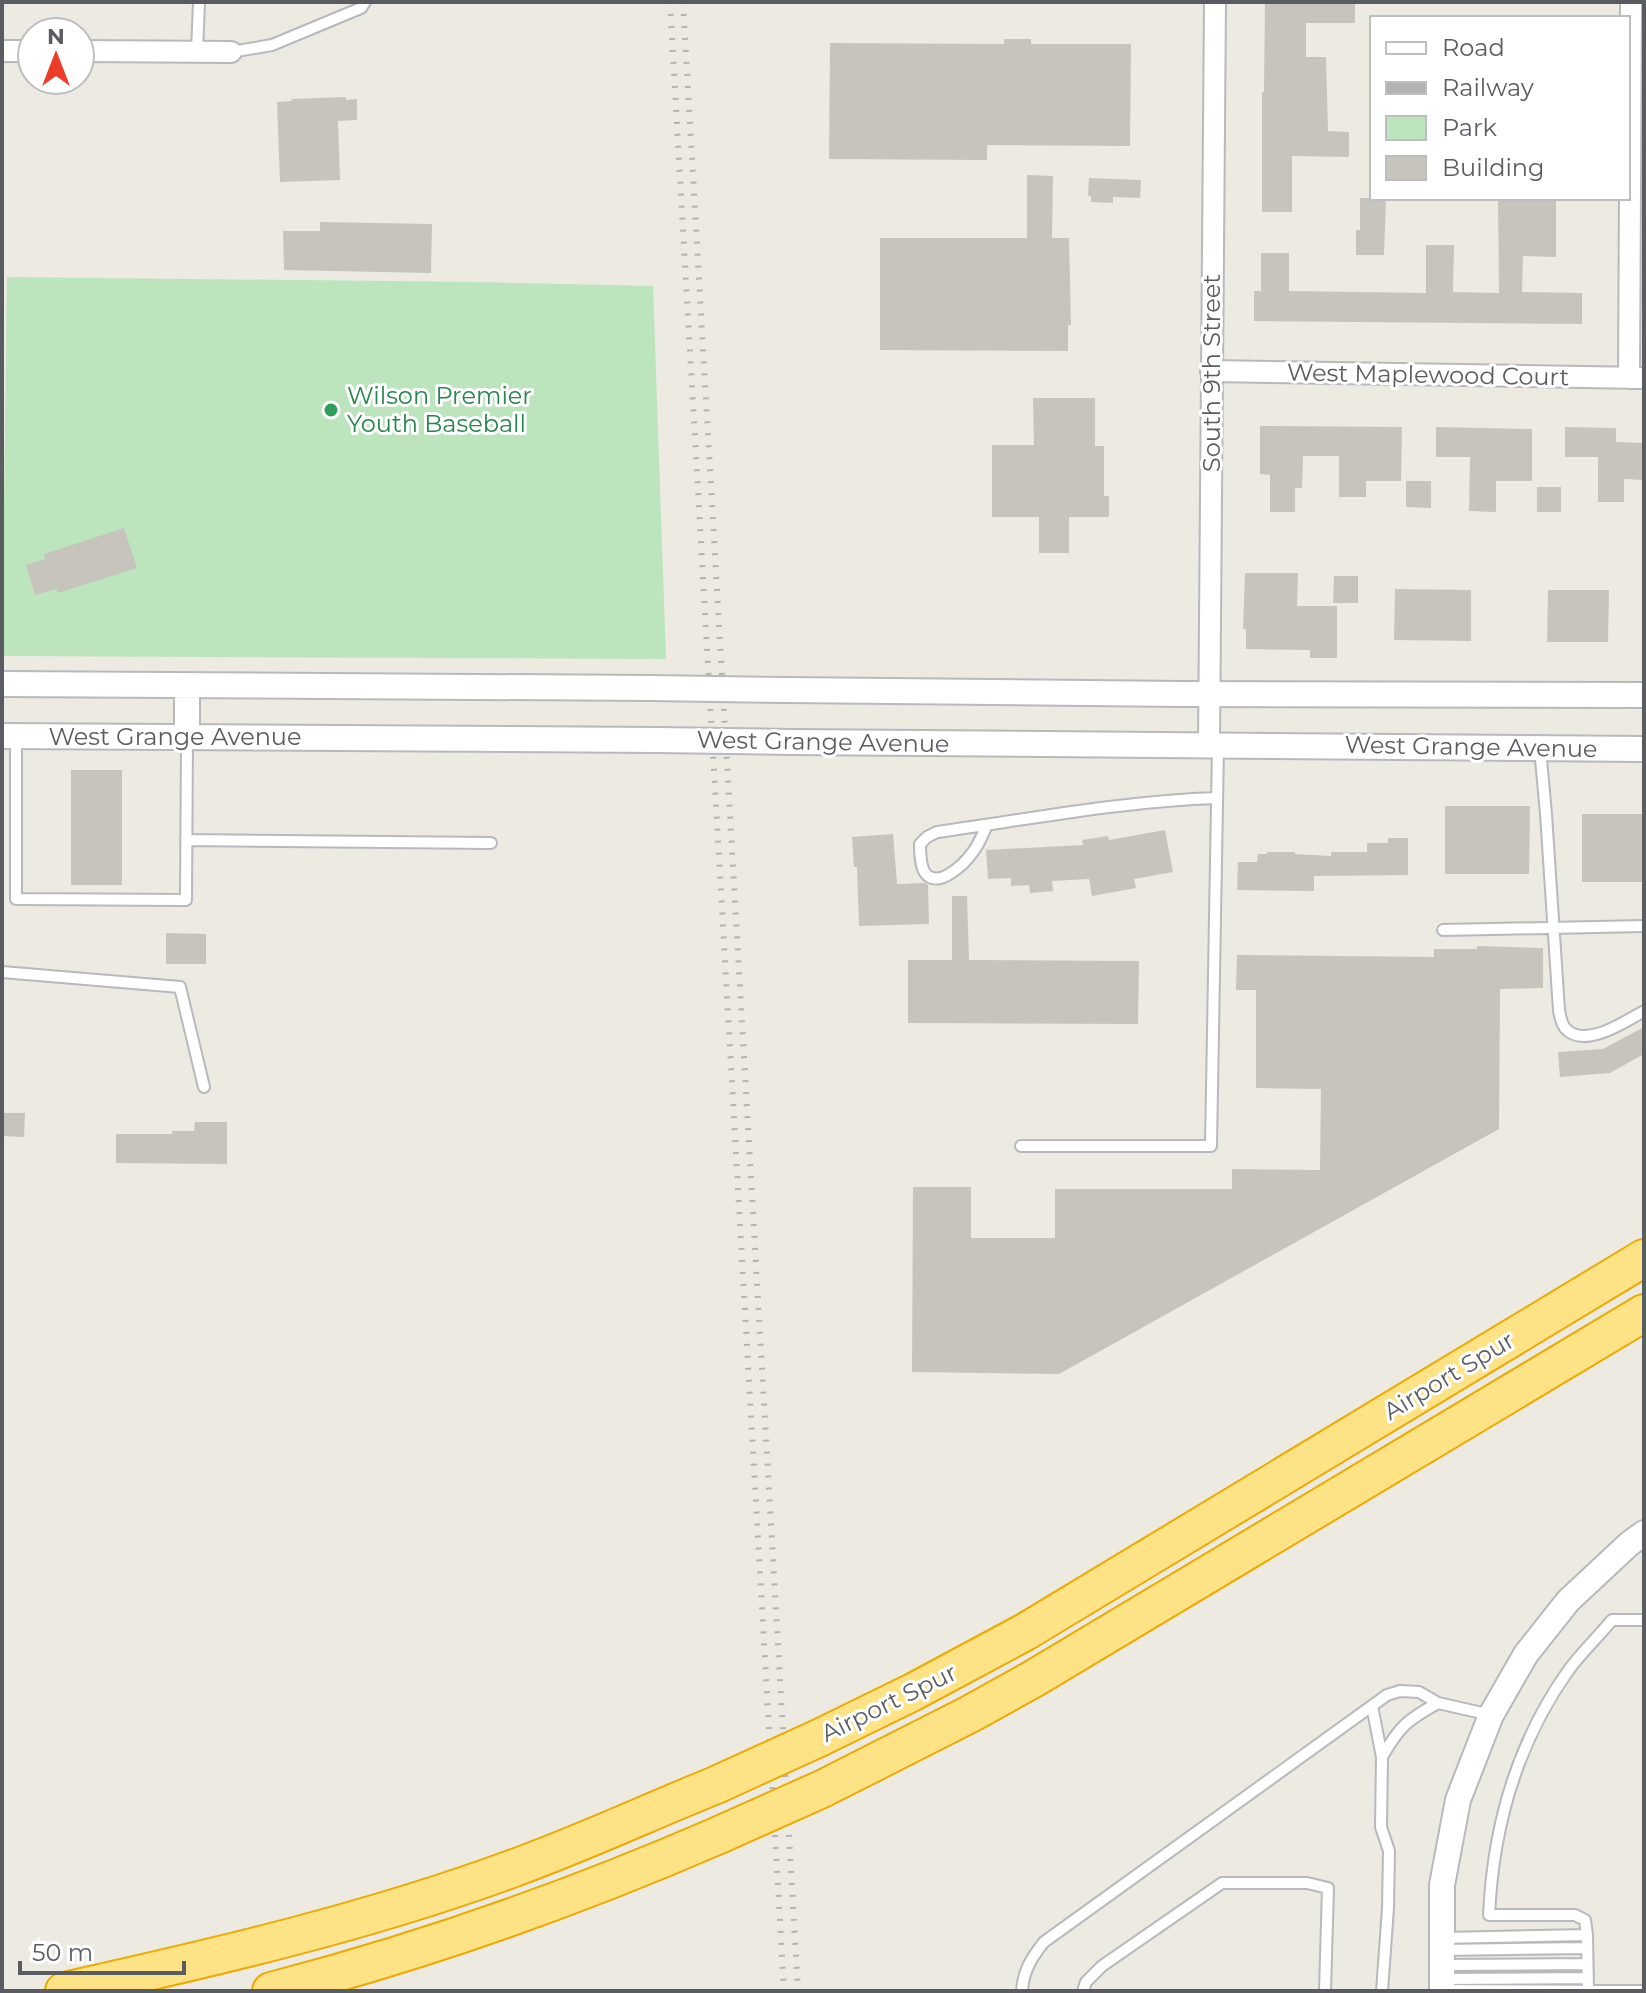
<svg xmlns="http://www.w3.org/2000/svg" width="1646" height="1993" viewBox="0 0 1646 1993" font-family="Montserrat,sans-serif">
  <rect width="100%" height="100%" fill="#edeae1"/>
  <path fill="#bce5bd" d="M 7,277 L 480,282 L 653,286 L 666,659 L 2,656 Z"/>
  <path fill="#c7c4be" d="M 1265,2 L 1355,2 L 1355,23 L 1306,23 L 1306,57 L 1326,57 L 1328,131 L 1349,132 L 1349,157 L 1292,156 L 1292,212 L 1262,212 L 1262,92 L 1264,92 Z
    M 1004,39 L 1031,39 L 1031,44 L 1131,44 L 1130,146 L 987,145 L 987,160 L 829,159 L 830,43 L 1004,44 Z
    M 346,97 L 346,100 L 357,99 L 357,120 L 338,121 L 340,180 L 280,182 L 277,102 L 292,101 L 291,99 Z
    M 1027,175 L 1053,176 L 1052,238 L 1069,238 L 1071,325 L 1068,325 L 1068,351 L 880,350 L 880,238 L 1027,238 Z
    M 1089,178 L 1141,180 L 1140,198 L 1113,197 L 1113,203 L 1091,202 L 1091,196 L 1088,196 Z
    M 1360,198 L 1386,198 L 1384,255 L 1356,255 L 1356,230 L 1360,230 Z
    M 1498,198 L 1556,198 L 1556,257 L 1523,256 L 1522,292 L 1582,293 L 1582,324 L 1254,321 L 1254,291 L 1261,291 L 1261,253 L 1289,253 L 1289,291 L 1426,293 L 1426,245 L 1454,245 L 1453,292 L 1499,293 Z
    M 320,222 L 432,224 L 431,273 L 284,270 L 283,231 L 320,231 Z
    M 1033,398 L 1095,398 L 1095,446 L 1104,446 L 1104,496 L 1109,496 L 1109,517 L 1069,517 L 1069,553 L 1039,553 L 1039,517 L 992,517 L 992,445 L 1034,445 Z
    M 1260,426 L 1402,427 L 1401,481 L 1366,481 L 1366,497 L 1339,497 L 1339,456 L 1303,456 L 1302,488 L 1295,488 L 1295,512 L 1270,512 L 1270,475 L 1260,474 Z
    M 1436,427 L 1532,429 L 1532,481 L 1496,481 L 1496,512 L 1469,511 L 1470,457 L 1436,457 Z
    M 1565,427 L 1616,428 L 1616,442 L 1644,443 L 1644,480 L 1624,479 L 1624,502 L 1598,502 L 1598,457 L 1565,457 Z
    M 1406,481 L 1431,481 L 1431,508 L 1406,507 Z
    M 1537,487 L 1561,487 L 1561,512 L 1537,512 Z
    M 124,528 L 137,568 L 58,593 L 56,589 L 35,595 L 26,565 L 45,559 L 44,554 Z
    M 1245,573 L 1298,573 L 1297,606 L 1337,606 L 1337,658 L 1310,658 L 1310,650 L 1246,649 L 1246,629 L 1243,629 Z
    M 1334,576 L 1358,576 L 1358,603 L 1333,603 Z
    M 1395,589 L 1471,590 L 1471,641 L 1394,640 Z
    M 1548,590 L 1609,590 L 1608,642 L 1547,642 Z
    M 71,770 L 122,770 L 122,885 L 71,885 Z
    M 1445,806 L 1530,806 L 1529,874 L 1445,874 Z
    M 1582,814 L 1644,814 L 1644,882 L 1582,882 Z
    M 1165,830 L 1173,872 L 1134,879 L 1136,888 L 1092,896 L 1089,879 L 1052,881 L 1053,891 L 1030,893 L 1029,885 L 1011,886 L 1011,878 L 988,879 L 986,850 L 1083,845 L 1082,840 L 1108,836 L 1109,840 Z
    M 893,834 L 897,884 L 925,883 L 928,885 L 929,924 L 859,926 L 857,867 L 854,867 L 852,837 Z
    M 1388,838 L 1408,838 L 1408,875 L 1314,876 L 1314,891 L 1237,890 L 1238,862 L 1257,862 L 1258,854 L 1267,854 L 1267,852 L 1295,852 L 1295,854 L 1331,856 L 1331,852 L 1367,852 L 1367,843 L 1388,843 Z
    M 952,896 L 967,896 L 969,960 L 1139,961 L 1138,1024 L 908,1023 L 908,960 L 952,960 Z
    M 166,933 L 206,934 L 206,964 L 166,964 Z
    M 1477,946 L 1543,948 L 1543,988 L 1500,989 L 1499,1129 L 1059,1374 L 912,1372 L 913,1187 L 971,1187 L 971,1238 L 1055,1238 L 1055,1189 L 1232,1189 L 1232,1169 L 1320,1170 L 1321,1089 L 1256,1088 L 1256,990 L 1236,990 L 1237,955 L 1434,957 L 1434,949 L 1477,949 Z
    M 1644,1027 L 1644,1054 L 1610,1073 L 1560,1077 L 1558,1052 L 1603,1049 Z
    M 2,1113 L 25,1113 L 24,1137 L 2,1136 Z
    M 195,1122 L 227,1122 L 227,1164 L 116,1163 L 116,1134 L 172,1134 L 172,1131 L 194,1131 Z"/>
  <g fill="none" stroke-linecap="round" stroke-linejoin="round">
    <g stroke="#b6b9be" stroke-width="14">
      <path id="service" d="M 197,52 L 199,2
        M 231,52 L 272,45 L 361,8 L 365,2
        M 16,738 L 16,899 L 186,900 L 187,739
        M 1540,748 L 1546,814 L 1559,1010 C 1560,1016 1561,1023 1565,1028 C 1584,1050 1626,1021 1644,1011
        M 987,825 C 982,835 979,845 972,853 C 965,863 939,889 926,874 C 920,867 920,852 920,844 L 927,837 L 937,832 C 1030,819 1123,801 1217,798
        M 186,840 L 491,843
        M 1443,930 L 1644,926
        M 2,972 L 180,987 L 204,1087
        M 1021,1146 L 1211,1146 L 1218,747
        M 1372,1706 L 1382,1757 L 1381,1827 L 1389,1851 L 1388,1908 L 1382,1991
        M 1382,1757 C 1399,1727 1407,1720 1438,1703
        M 1442,1938 L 1587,1935
        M 1442,1950 L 1587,1948
        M 1442,1965 L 1587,1964
        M 1443,1979 L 1587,1978
        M 1442,1990 L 1644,1991
        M 1588,1990 L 1587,1935 L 1585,1920 L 1575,1915 L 1489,1915 C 1493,1828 1517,1743 1568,1671 C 1581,1653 1598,1637 1612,1620 L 1644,1620
        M 1022,1991 C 1023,1971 1032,1957 1044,1942 L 1387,1695 L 1400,1691 L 1419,1692 L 1438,1703 L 1491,1715
        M 1083,1991 L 1086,1982 L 1102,1966 L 1222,1883 L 1307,1883 L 1328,1888 L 1325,1991"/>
    </g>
    <g stroke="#b6b9be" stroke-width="24">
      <path id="minor" d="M 2,51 L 32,51
        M 80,51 L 231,52
        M 1211,371 L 1644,378
        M 1629,378 L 1631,2
        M 1209,745 L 1215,2"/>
    </g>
    <g stroke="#b6b9be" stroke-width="28">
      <path id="tertiary" d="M 2,684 L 651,688
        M 786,690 L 1181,694 L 1644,695
        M 2,736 L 656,740
        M 187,737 L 187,686
        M 790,742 L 1644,749
        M 1442,1991 L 1442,1885 L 1458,1800 L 1491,1715 L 1526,1654 L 1568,1601 L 1629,1544 L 1644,1533"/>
    </g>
    <g stroke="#edaa00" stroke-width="40">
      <path id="motorway" d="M 819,1738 L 913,1692 L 1025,1632 L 1644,1258
        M 822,1789 L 970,1714 L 1033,1679 L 1644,1313
        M 64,1991 C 216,1957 368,1922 514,1868 C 583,1843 649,1812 716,1785
        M 271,1991 C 425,1951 574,1898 719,1835"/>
    </g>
    <use href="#service" stroke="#fff" stroke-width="10"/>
    <use href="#minor" stroke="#fff" stroke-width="20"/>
    <use href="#tertiary" stroke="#fff" stroke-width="24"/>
    <use href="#motorway" stroke="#fee386" stroke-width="36"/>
    <path stroke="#b2b3b3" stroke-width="6" stroke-dasharray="2 10" stroke-linecap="butt" d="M 670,2 L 784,1991
      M 683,2 L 798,1991"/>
    <g stroke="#b6b9be" stroke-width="28" stroke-linecap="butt">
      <path id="tertiary-bridge" d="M 651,688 L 786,690
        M 656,740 L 790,742"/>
    </g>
    <g stroke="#edaa00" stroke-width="40" stroke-linecap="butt">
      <path id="motorway-bridge" d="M 716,1785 L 819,1738
        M 719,1835 L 822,1789"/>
    </g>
    <use href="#tertiary-bridge" stroke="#fff" stroke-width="24"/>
    <use href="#motorway-bridge" stroke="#fee386" stroke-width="36"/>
  </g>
  <circle fill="#2e9e5b" stroke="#fff" stroke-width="3" cx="331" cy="410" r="8"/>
  <g text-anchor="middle" stroke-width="6" stroke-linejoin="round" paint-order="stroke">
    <g font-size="24" fill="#595d62" stroke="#fff">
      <text transform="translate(1212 373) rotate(-90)" y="8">South 9th Street</text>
      <text transform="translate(1428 375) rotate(1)" y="8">West Maplewood Court</text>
      <text x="175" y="745">West Grange Avenue</text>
      <text transform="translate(823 742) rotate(1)" y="8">West Grange Avenue</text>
      <text transform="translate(1471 747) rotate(1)" y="8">West Grange Avenue</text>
      <text transform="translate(1449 1376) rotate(-31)" y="8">Airport Spur</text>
      <text transform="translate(889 1703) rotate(-26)" y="8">Airport Spur</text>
    </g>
    <g font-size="24" fill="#27864d" stroke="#fff" text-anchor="start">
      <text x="347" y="404">Wilson Premier<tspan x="347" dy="28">Youth Baseball</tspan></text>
    </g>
  </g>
  <rect width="1646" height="1993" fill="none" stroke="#595d62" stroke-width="8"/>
  <rect x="1370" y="16" width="260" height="184" fill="#ffffff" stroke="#bdbec0" stroke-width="2"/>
  <rect x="1386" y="42" width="40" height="12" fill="#ffffff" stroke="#bdbec0" stroke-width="2"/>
  <text x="1442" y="56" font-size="24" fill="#595d62">Road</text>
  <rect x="1386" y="82" width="40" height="12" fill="#b2b3b3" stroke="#bdbec0" stroke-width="2"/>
  <text x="1442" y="96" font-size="24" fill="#595d62">Railway</text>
  <rect x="1386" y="116" width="40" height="24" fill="#bce5bd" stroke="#bdbec0" stroke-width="2"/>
  <text x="1442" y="136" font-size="24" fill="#595d62">Park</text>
  <rect x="1386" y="156" width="40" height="24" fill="#c7c4be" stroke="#bdbec0" stroke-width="2"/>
  <text x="1442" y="176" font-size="24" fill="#595d62">Building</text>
  <g transform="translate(56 56)"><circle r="38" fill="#ffffff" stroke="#bdbec0" stroke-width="2"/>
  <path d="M0-6L14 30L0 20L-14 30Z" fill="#eb3d28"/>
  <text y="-12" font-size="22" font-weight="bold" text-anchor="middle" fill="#595d62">N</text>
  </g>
  <path d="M20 1961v12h164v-12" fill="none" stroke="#595d62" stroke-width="4"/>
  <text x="32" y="1961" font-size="24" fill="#595d62" stroke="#ffffff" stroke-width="6" paint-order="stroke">50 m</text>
</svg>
